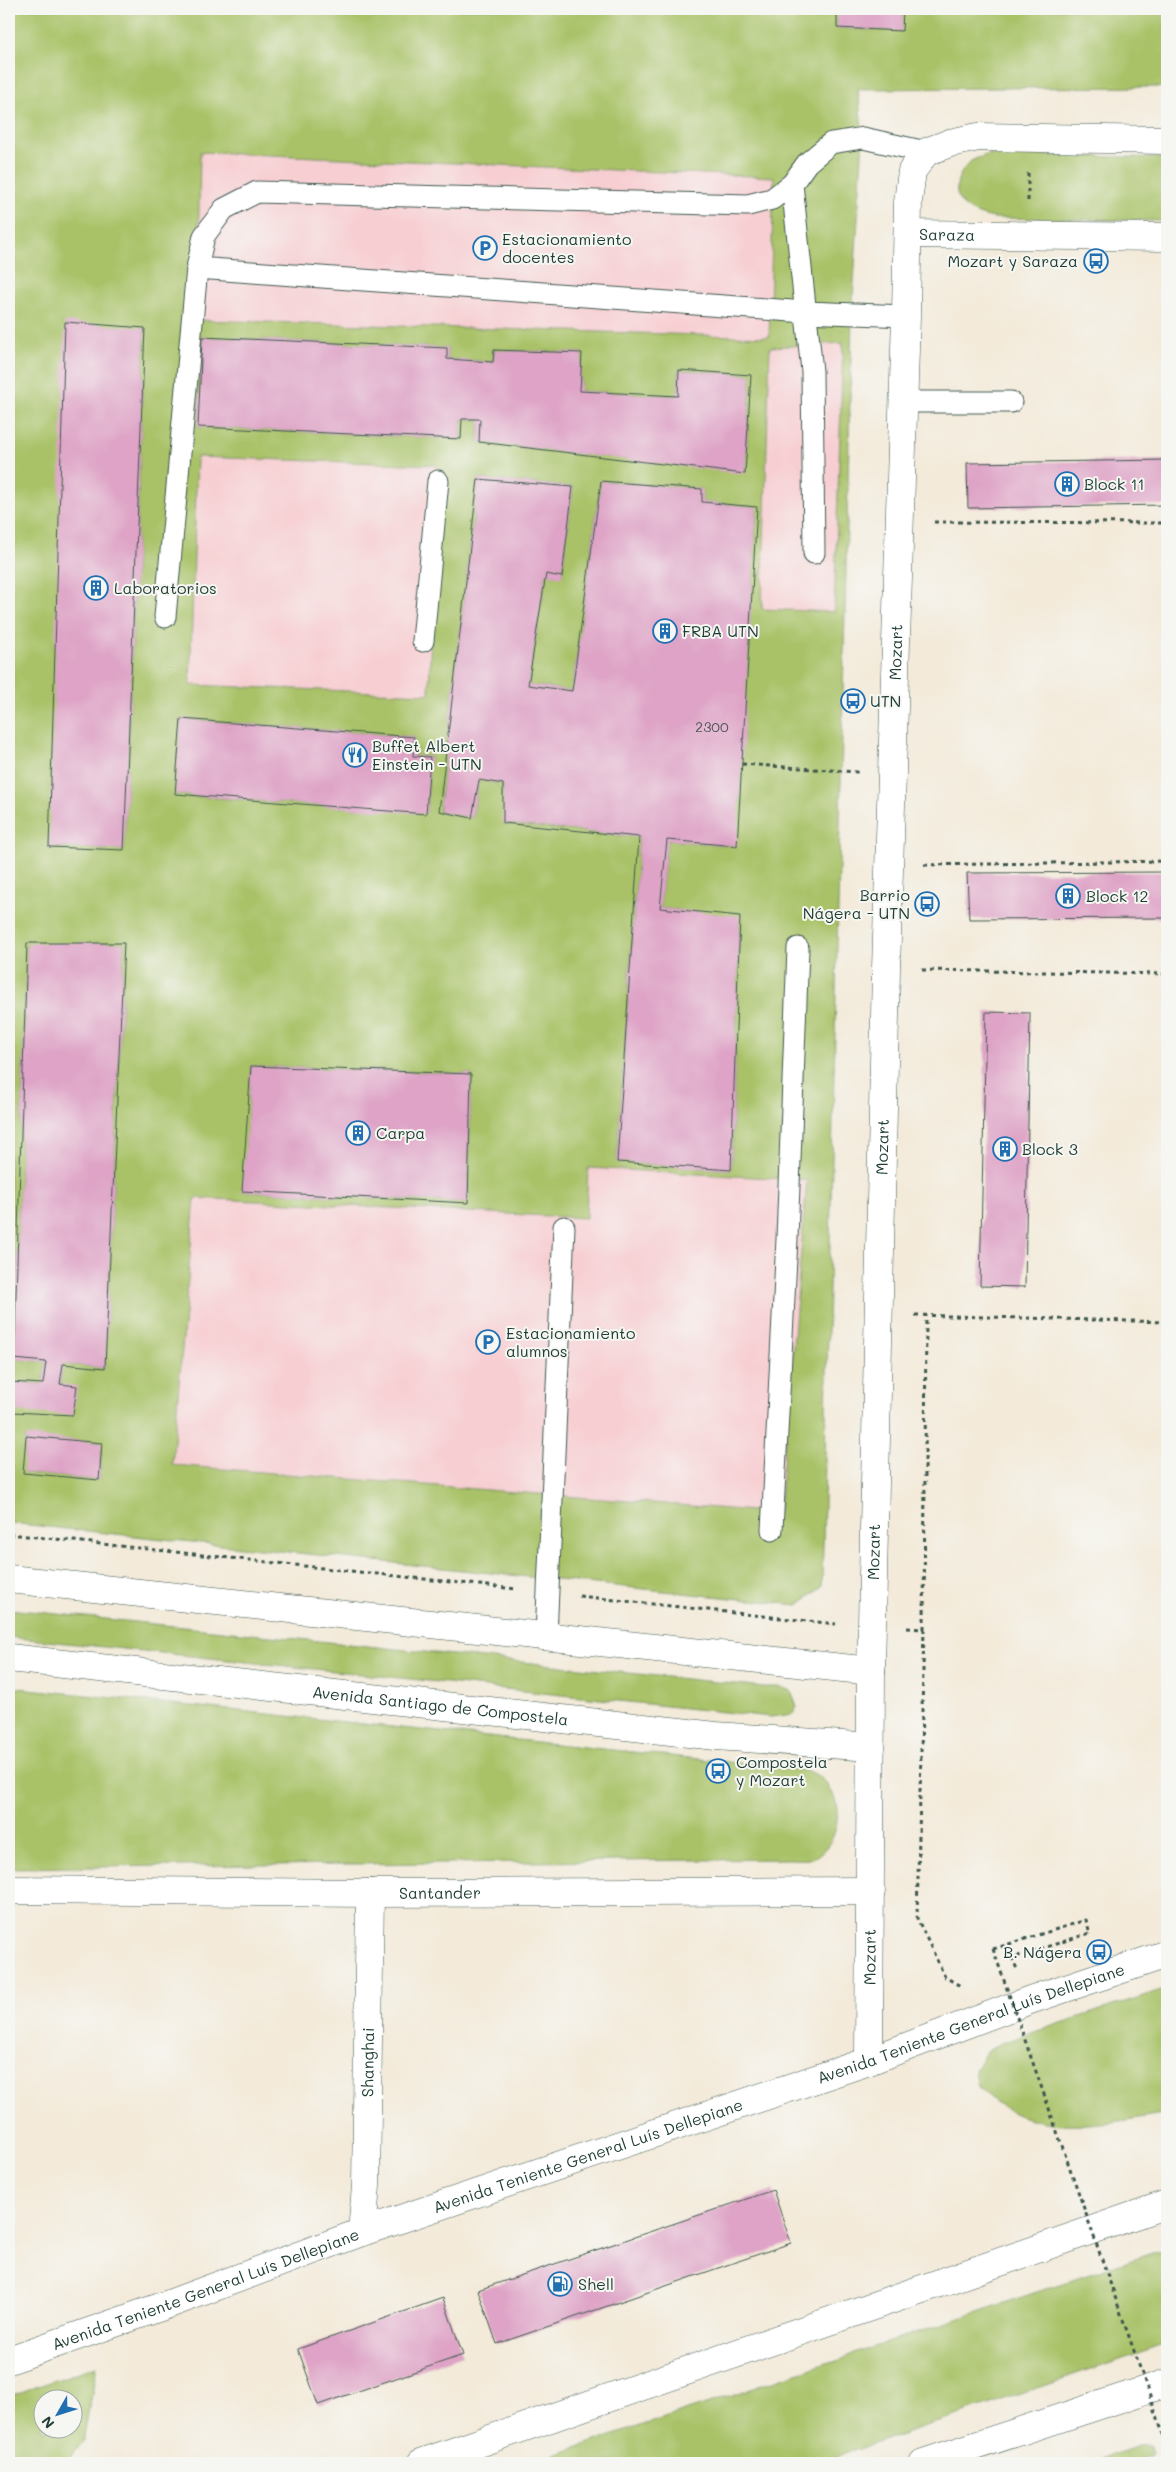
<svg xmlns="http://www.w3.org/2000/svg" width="1176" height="2472" viewBox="0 0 1176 2472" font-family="Mali,sans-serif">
  <rect width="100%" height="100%" fill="#f6f6f2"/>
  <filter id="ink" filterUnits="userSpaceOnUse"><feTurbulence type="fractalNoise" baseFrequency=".02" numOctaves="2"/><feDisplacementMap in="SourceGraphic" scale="10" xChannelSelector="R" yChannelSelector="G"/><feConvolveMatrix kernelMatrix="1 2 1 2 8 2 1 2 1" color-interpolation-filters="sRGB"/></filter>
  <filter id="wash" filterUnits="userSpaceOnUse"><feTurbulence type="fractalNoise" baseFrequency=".0096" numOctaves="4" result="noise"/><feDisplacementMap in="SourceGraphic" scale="20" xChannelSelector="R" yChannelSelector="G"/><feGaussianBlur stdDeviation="1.12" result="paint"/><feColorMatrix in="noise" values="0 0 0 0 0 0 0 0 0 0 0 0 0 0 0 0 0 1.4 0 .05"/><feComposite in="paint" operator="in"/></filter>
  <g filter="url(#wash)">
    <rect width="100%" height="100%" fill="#f3ead9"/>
    <path fill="#f7cfd3" d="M 9,9 L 1167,9 L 1167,87 L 858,89 L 863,138 L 852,314 L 822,1587 L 798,1605 L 9,1523 Z"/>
    <path fill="#a9c267" stroke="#64804e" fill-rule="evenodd" d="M 9,9 L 837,9 L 837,28 L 901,31 L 903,9 L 1167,9 L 1167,87 L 858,89 L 863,138 L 852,314 L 822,1587 L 798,1605 L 9,1523 ZM 200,152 L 774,177 L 769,337 L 197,320 ZM 145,328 L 124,850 L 49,847 ZM 202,337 L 447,348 L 447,359 L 493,362 L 494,350 L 582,353 L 580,391 L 678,396 L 679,370 L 751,375 L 745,473 L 479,442 L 480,419 L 462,419 L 461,439 L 198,427 ZM 843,343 L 834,612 L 762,609 L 770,347 ZM 197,457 L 436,465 L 429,694 L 190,685 ZM 478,479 L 573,487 L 562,576 L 546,574 L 528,685 L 572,691 L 601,481 L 702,489 L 702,502 L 757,507 L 736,846 L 667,840 L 660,908 L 740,917 L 731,1170 L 617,1162 L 639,837 L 504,824 L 503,784 L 479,780 L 472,818 L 439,811 ZM 181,719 L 414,737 L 413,756 L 430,757 L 426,813 L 176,795 ZM 124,943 L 105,1368 L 63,1364 L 60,1384 L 12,1412 L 11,1382 L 43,1384 L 46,1362 L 14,1359 L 27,944 ZM 251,1066 L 471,1074 L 468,1203 L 243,1191 ZM 588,1168 L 807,1180 L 779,1513 L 172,1465 L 195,1198 L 586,1218 ZM 26,1437 L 102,1443 L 99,1480 L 24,1473 Z
      M 989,154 L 1167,158 L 1167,221 L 994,218 C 973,214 951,205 958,180 C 960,174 966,165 971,161 C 976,158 984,156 989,154 Z
      M 9,1609 L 764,1687 L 781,1687 L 791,1691 L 797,1707 L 793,1714 L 771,1717 L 9,1637 Z
      M 9,1687 L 805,1770 C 843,1780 849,1836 815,1857 C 809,1861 795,1859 788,1859 L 9,1868 Z
      M 1167,1988 L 1167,2113 C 1111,2123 1039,2138 992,2099 C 988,2095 980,2091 978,2086 C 976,2081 976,2075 975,2070 L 986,2052 L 1001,2043 Z
      M 1167,2248 L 1167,2344 L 818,2463 L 531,2463 Z
      M 97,2366 L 83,2441 L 67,2463 L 9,2463 L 9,2396 ZM 42,2400 L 72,2400 L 72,2430 L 42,2430 Z
      M 1141,2445 L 1150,2445 L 1152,2451 L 1151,2456 L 1134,2463 L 1091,2463 Z"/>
    <g id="blocks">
      <path fill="#dea3c6" d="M 837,9 L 903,9 L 902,31 L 837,28 Z
        M 65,322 L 145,328 L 124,850 L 49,847 Z
        M 202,337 L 447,348 L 447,359 L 493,362 L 494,350 L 582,353 L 580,391 L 678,396 L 679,370 L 751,375 L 745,474 L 479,442 L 480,419 L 462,419 L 461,439 L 198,427 Z
        M 1167,460 L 1167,505 L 968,508 L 967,463 Z
        M 478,479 L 573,487 L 562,577 L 546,574 L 528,685 L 572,691 L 601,481 L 702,489 L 702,502 L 757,507 L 737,846 L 667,840 L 660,908 L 740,916 L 731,1170 L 617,1162 L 639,837 L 503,823 L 503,784 L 479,780 L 472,818 L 439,811 Z
        M 181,719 L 414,737 L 413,756 L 430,757 L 426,814 L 175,794 Z
        M 1167,872 L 1167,918 L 969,919 L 967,873 Z
        M 27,943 L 124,943 L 105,1368 L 63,1364 L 60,1384 L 77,1386 L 73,1415 L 12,1412 L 11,1382 L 43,1384 L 46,1362 L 14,1359 Z
        M 986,1012 L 1030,1013 L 1025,1287 L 980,1286 Z
        M 251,1066 L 471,1074 L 468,1203 L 242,1191 Z
        M 26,1436 L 102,1443 L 99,1480 L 23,1473 Z
        M 773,2190 L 791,2243 L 497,2344 L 478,2290 Z
        M 443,2298 L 463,2355 L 318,2405 L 298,2349 Z"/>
    </g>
  </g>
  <g filter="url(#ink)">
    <use href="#blocks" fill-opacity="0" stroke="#3f574d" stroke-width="1"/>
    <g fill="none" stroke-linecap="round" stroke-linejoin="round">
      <g stroke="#3f574d" stroke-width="23">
        <path id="lane" d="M 792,184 L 812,371 L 814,553
          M 197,268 L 806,312 L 906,316
          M 903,402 L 1011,402
          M 165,617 L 197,268 L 204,236 L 224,209 L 257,192 L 748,205 L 772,199 L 792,184 L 807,163 L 831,143 L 863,138 L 926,152
          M 423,641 L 438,481
          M 772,1530 L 787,1239 L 798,948
          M 546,1636 L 564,1227"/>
      </g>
      <g stroke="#3f574d" stroke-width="29">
        <g id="street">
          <path id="s1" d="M 9,1890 L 370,1893 L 871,1891"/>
          <path id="s2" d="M 362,2232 L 366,2186 L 370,1893"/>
        </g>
      </g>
      <g stroke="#3f574d" stroke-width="29">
        <g id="secondary">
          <path id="s3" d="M 908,234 L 1167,237"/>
          <path d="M 9,1579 L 871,1671"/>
          <path id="s4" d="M 9,1658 L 716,1736 L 871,1747"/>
          <path id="s5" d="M 869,2061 L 871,1671 L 886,969 L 906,316 L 908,202 L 912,171 L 926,152 L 950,143 L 978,137 L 1167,140"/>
          <path id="s6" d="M 9,2360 L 169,2304 L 362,2232 L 869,2061 L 1030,2000 L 1167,1954"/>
        </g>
      </g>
      <g stroke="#3f574d" stroke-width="29">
        <path id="highway" d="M 421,2463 L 1167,2204
          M 923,2463 L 1167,2383"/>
      </g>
      <path stroke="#3f574d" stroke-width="3" stroke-dasharray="4 4" stroke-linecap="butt" d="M 1028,173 L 1028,201
        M 934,522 L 1167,523
        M 742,764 L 858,772
        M 924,865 L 1167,861
        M 922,970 L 1167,974
        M 915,1315 L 1167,1322
        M 9,1534 L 516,1589
        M 579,1596 L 836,1624
        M 907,1628 L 924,1629 L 917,1918 L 945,1977 L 962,1987
        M 924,1629 L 926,1315
        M 993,1949 L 1086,1920 L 1090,1933 L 1012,1958 L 1017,1969"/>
      <use href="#lane" stroke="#fff" stroke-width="21"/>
      <use href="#street" stroke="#fff" stroke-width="28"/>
      <use href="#secondary" stroke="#fff" stroke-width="28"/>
      <use href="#highway" stroke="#fff" stroke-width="28"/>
      <path stroke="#3f574d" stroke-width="3" stroke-dasharray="4 4" stroke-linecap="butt" d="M 993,1949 L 1167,2445"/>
    </g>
  </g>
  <defs>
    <g id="parking-ring" transform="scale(1.25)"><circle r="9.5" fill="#f6f6f2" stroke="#1f6fb2" stroke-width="1.5"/><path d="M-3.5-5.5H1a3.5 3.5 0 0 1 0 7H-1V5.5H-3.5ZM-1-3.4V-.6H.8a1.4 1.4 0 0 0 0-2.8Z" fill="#1f6fb2"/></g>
    <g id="bus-ring" transform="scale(1.25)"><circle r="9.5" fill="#f6f6f2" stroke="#1f6fb2" stroke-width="1.5"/><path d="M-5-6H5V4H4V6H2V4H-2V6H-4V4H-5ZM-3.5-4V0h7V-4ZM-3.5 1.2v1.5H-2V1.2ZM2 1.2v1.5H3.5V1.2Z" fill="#1f6fb2"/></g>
    <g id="building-ring" transform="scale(1.25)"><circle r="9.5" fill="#f6f6f2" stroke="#1f6fb2" stroke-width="1.5"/><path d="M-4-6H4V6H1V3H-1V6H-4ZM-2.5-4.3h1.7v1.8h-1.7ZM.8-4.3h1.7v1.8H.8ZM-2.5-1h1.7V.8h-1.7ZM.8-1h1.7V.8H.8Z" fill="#1f6fb2"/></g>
    <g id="restaurant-ring" transform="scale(1.25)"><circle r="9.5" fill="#f6f6f2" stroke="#1f6fb2" stroke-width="1.5"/><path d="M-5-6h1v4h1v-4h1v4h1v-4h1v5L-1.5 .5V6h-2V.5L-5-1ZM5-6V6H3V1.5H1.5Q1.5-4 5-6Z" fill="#1f6fb2"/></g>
    <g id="fuel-ring" transform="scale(1.25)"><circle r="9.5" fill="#f6f6f2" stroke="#1f6fb2" stroke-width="1.5"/><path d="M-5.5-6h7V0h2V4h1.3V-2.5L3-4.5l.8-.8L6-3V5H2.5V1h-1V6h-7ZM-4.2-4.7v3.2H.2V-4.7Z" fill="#1f6fb2"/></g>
  </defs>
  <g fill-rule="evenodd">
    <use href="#parking-ring" x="485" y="248"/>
    <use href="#bus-ring" x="1096" y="261"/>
    <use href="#building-ring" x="1067" y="484"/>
    <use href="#building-ring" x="96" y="588"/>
    <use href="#building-ring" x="665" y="631"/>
    <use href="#bus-ring" x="853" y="701"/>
    <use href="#restaurant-ring" x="355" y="755"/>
    <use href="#building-ring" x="1068" y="896"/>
    <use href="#bus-ring" x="927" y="904"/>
    <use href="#building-ring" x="358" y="1133"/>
    <use href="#building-ring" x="1005" y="1149"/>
    <use href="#parking-ring" x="488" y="1342"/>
    <use href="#bus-ring" x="718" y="1771"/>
    <use href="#bus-ring" x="1099" y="1952"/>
    <use href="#fuel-ring" x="560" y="2284"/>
  </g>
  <g text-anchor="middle" stroke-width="4" stroke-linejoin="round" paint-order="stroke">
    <g font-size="14" fill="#4f5658">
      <text x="712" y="732">2300</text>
    </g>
    <g font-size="16" fill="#1f3d34" stroke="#f6f6f2">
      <text dy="6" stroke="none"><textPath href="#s3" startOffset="39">Saraza</textPath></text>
      <text dy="6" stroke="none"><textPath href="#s5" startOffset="1409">Mozart</textPath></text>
      <text dy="6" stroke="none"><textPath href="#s5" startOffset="914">Mozart</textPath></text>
      <text dy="6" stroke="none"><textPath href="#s5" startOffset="509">Mozart</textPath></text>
      <text dy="6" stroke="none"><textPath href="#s4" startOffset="434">Avenida Santiago de Compostela</textPath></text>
      <text dy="6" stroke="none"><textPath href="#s1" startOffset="431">Santander</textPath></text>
      <text dy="6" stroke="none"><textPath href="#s5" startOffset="104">Mozart</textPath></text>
      <text dy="6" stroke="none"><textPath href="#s6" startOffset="1019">Avenida Teniente General Luís Dellepiane</textPath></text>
      <text dy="6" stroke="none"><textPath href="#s2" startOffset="170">Shanghai</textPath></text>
      <text dy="6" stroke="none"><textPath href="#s6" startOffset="614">Avenida Teniente General Luís Dellepiane</textPath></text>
      <text dy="6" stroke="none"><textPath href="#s6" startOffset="209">Avenida Teniente General Luís Dellepiane</textPath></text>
    </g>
    <g font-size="16" fill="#1f3d34" stroke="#f6f6f2" text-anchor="start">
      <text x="502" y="245">Estacionamiento<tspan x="502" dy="18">docentes</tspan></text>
      <text x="1078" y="267" text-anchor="end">Mozart y Saraza</text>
      <text x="1084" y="490">Block 11</text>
      <text x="114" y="594">Laboratorios</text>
      <text x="682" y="637">FRBA UTN</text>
      <text x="870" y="707">UTN</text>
      <text x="372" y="752">Buffet Albert<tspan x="372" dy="18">Einstein - UTN</tspan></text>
      <text x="910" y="901" text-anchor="end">Barrio<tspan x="910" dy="18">Nágera - UTN</tspan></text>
      <text x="1086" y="902">Block 12</text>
      <text x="376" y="1139">Carpa</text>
      <text x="1022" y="1155">Block 3</text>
      <text x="506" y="1339">Estacionamiento<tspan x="506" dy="18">alumnos</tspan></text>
      <text x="736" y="1768">Compostela<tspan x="736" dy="18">y Mozart</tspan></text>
      <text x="1082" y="1958" text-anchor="end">B. Nágera</text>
      <text x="578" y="2290">Shell</text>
    </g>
  </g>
  <rect width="1176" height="2472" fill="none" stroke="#f6f6f2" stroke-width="30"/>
  <g transform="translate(58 2414) rotate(231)"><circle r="24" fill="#f6f6f2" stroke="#a0aca6"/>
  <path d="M0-4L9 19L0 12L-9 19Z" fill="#1f6fb2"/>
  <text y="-8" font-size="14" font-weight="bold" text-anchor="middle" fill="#1f3d34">N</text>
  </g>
</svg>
